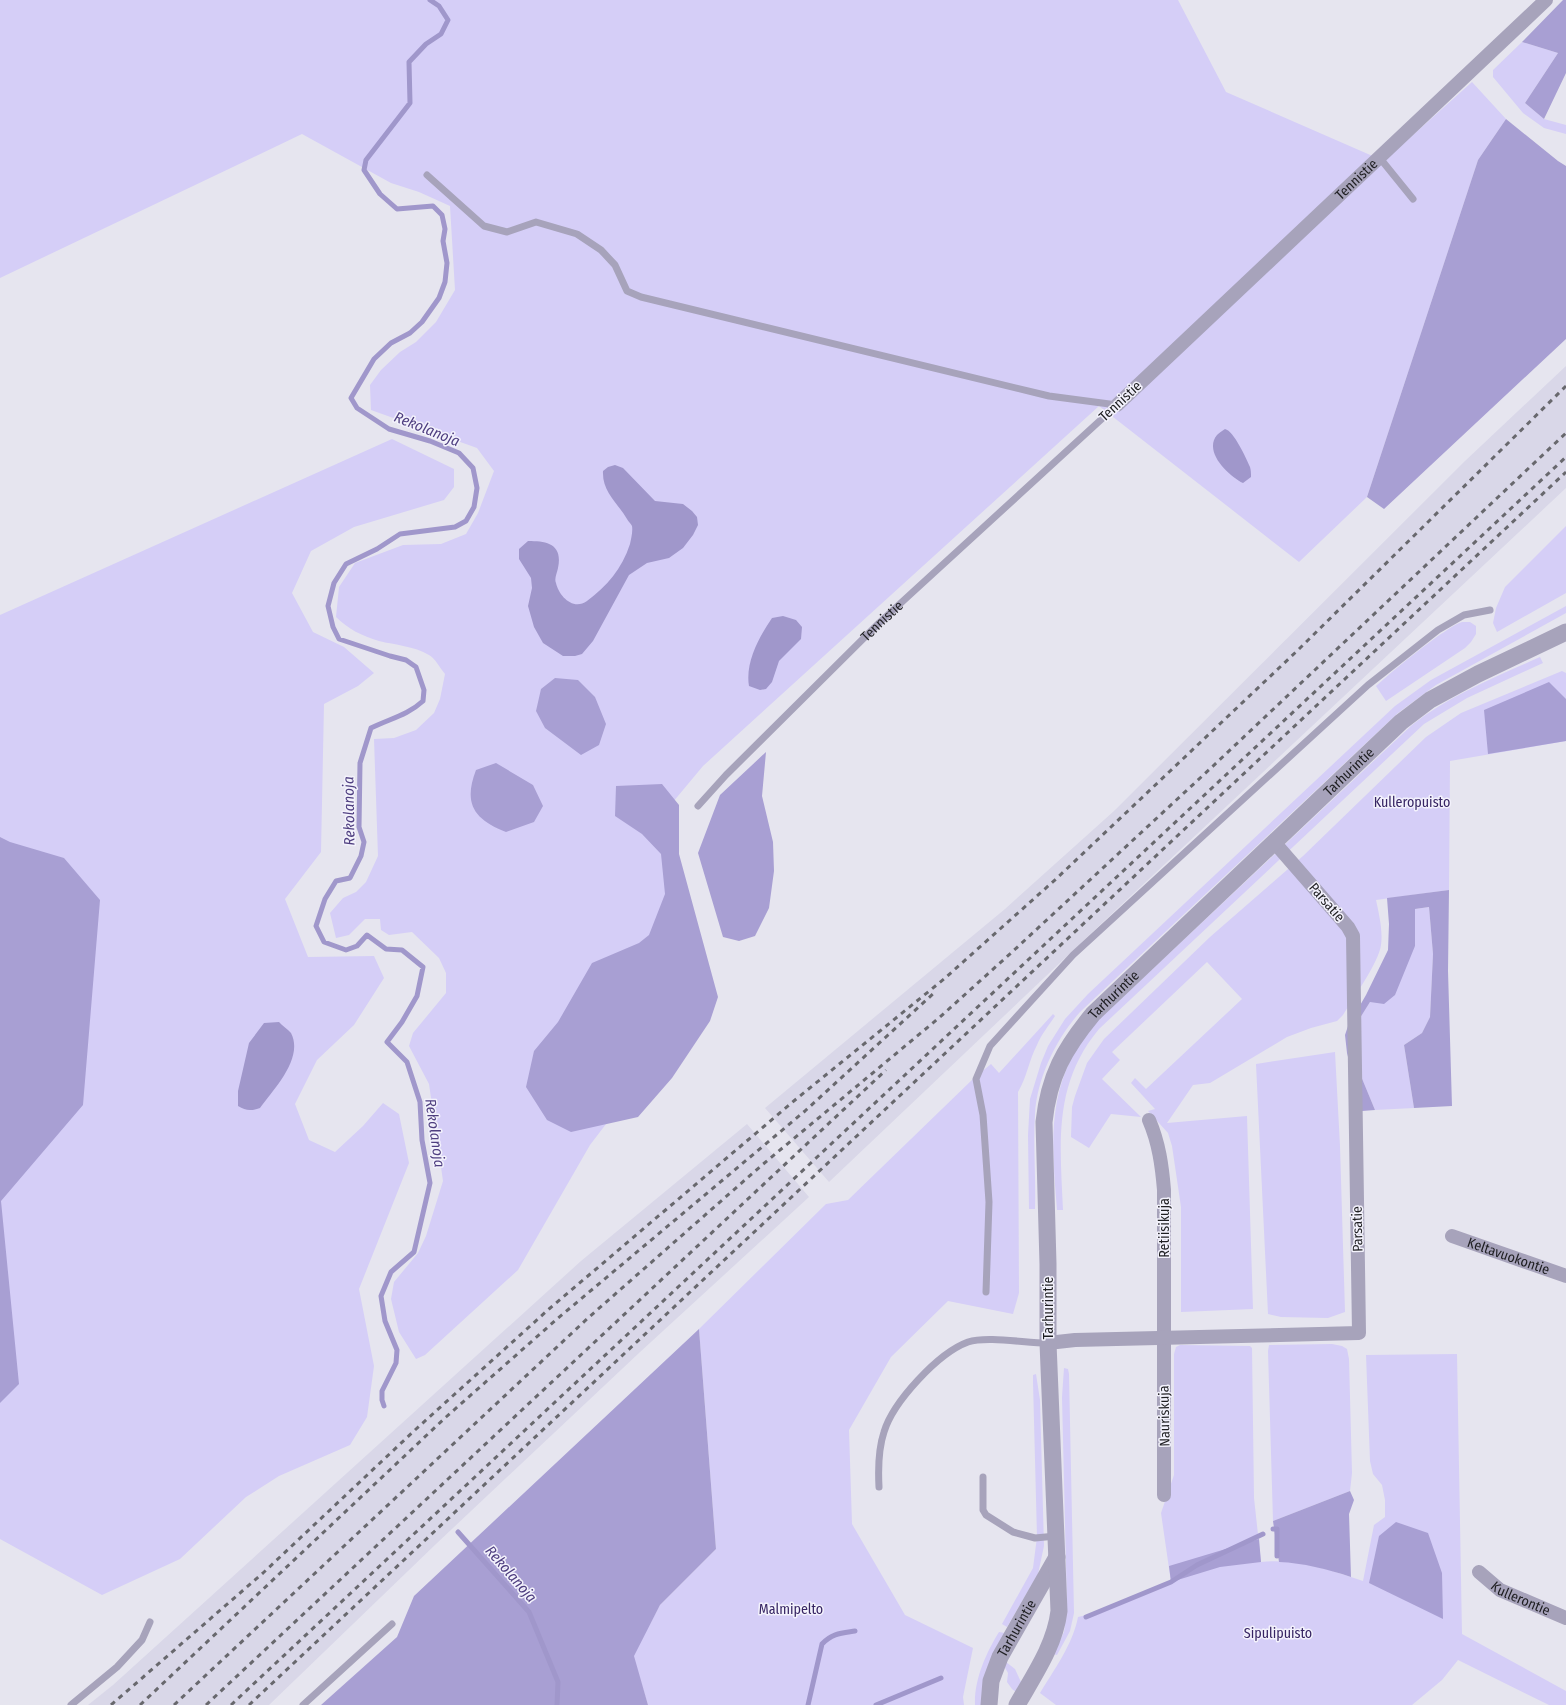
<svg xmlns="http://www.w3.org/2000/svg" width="1566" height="1705" viewBox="0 0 1566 1705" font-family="'Fira Sans Condensed',sans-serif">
  <rect width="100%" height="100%" fill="#e6e5ef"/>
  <path fill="#d9d7e8" d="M 1566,366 L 1566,488 L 1102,923 L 829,1182 L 765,1108 L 1005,909 L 1114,811 L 1465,461 Z
    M 747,1124 L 809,1197 L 639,1353 L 436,1544 L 269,1705 L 88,1705 L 113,1685 L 581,1261 Z"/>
  <path fill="#d5cef7" d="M 0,0 L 1178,0 L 1226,92 L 1384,161 L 1472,82 L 1506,119 L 1478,160 L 1367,497 L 1299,562 L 1099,406 L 703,766 L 673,802 L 674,851 L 709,989 L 590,1145 L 518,1270 L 425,1355 L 416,1359 L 399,1332 L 391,1299 L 394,1282 L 418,1253 L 426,1236 L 443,1181 L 429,1084 L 409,1046 L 413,1033 L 446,993 L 446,973 L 439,958 L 412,932 L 389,935 L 381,930 L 380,919 L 365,919 L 349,935 L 336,938 L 330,913 L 343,898 L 356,892 L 366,882 L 378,856 L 374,739 L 394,738 L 416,730 L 434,713 L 440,699 L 445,674 C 440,668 435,658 429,655 C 414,646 395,645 379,641 C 362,636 348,629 336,617 L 339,587 L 355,563 L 403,545 L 441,544 L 466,534 L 478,513 L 494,471 L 477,448 L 371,410 L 370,385 L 381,370 L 400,352 L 416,342 L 436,322 L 455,290 L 450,206 L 419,192 L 391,183 L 302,134 L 0,278 Z
    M 1522,42 L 1558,53 L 1525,103 L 1544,119 L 1566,125 L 1566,134 L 1544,128 L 1523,113 L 1493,77 L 1493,70 Z
    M 392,439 L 454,469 L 454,487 L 444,500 L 354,527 L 311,551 L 292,593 L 313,632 L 344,647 L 374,673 L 358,686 L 324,704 L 321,852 L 285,899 L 308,957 L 374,956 L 384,978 L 354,1025 L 317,1060 L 295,1104 L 309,1140 L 335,1152 L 363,1126 L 383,1103 L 399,1114 L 409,1163 L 359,1289 L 374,1366 L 367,1417 L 350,1445 L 279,1476 L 246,1497 L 180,1559 L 102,1595 L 0,1539 L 0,615 Z
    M 1566,526 L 1566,593 L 1497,632 L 1493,623 L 1496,608 L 1505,587 Z
    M 1566,606 L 1566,613 L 1436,685 L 1398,713 L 1080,1012 C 1056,1039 1037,1078 1035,1114 C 1033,1146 1036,1178 1035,1209 L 1029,1209 L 1028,1135 L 1030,1099 L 1041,1063 L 1048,1046 L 1065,1019 L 1088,994 L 1395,706 L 1431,680 Z
    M 1462,622 L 1470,622 L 1476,626 L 1476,634 L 1471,642 L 1465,648 L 1386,701 L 1376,686 C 1396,668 1416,652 1438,636 C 1446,631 1453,625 1462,622 Z
    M 1540,657 L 1543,663 L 1467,698 L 1424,724 L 1099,1029 C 1053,1084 1060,1144 1063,1210 L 1057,1210 C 1053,1159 1047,1107 1071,1059 C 1076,1047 1086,1036 1093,1025 L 1412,725 C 1450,695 1496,677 1540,657 Z
    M 1562,671 L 1566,673 L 1566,741 L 1450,761 L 1449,890 L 1376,900 C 1379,914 1383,931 1381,945 C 1379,962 1352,1000 1343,1015 L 1337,1021 L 1311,1028 L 1287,1037 L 1210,1083 L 1193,1085 L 1167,1123 L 1247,1116 L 1253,1309 L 1181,1312 L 1181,1207 L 1172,1146 L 1168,1133 L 1148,1111 L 1155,1109 L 1131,1083 L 1135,1078 L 1146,1089 L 1242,999 L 1207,962 L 1112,1052 L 1120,1060 L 1102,1079 L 1141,1117 L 1111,1114 L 1089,1148 L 1071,1137 L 1072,1107 L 1075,1096 L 1087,1063 L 1104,1039 L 1210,937 L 1303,856 L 1426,737 L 1461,713 Z
    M 1429,907 L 1433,954 L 1430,1017 L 1422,1033 L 1404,1045 L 1414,1108 L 1375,1110 L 1351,1052 L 1360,1018 L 1370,1002 L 1415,946 L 1415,909 Z
    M 1053,1014 L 1055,1016 C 1049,1025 1041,1035 1037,1045 C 1029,1060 1027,1077 1018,1092 L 1019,1293 L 1013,1314 L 948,1301 L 891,1357 L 849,1430 L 852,1524 L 905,1615 L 973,1648 L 963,1697 L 964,1705 L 648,1705 L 633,1656 L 660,1605 L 716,1549 L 699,1329 L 826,1204 L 848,1200 L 974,1078 L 991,1064 L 999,1073 Z
    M 1335,1052 L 1340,1146 L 1345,1312 L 1328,1318 L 1281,1317 L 1268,1314 L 1256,1064 Z
    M 1332,1344 L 1342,1346 L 1347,1349 L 1349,1359 L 1352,1473 L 1350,1491 L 1273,1521 L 1268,1351 L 1269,1345 Z
    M 1180,1345 L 1250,1346 L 1252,1348 L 1254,1498 L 1261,1562 C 1296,1558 1331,1570 1363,1581 L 1374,1525 L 1385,1517 L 1385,1500 L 1382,1485 L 1373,1474 L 1370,1461 L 1366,1355 L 1457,1354 L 1462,1634 L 1566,1691 L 1566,1705 L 1549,1705 L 1458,1660 L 1442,1680 L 1412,1705 L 1056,1705 L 1040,1693 C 1054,1670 1073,1644 1078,1617 L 1091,1614 L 1171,1582 L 1161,1513 L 1174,1475 L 1174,1354 L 1176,1347 Z
    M 1064,1368 L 1068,1369 L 1069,1374 L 1074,1613 L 1070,1631 L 1057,1655 L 1053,1654 L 1064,1632 L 1067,1607 L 1062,1397 Z
    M 1036,1374 L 1040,1400 L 1044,1546 L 1038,1574 L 1007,1627 L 1002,1624 L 1033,1568 L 1037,1537 L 1033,1382 L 1033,1375 Z
    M 999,1632 L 1005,1633 L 982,1705 L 975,1705 C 974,1680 986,1653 999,1632 Z
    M 1006,1662 L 1015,1669 L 1021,1682 L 1016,1692 L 1012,1689 L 1007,1682 L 1008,1673 L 1004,1666 Z"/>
  <path fill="#a89fd3" d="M 1563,0 L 1566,0 L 1566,73 L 1544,119 L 1525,103 L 1558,53 L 1522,42 Z
    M 1506,119 L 1558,161 L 1566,166 L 1566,339 L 1384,509 L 1367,497 L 1478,160 Z
    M 555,678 L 578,680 L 595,697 L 606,724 L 599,745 L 581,755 L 545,728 L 536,711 L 541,689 Z
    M 1549,682 L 1566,699 L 1566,741 L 1488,754 L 1484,710 Z
    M 766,752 L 762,796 L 773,842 L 774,871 L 769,908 L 755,936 L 739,941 L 723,937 L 698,853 L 720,795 Z
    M 496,763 L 533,785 L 543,806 L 534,822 L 506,832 C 474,819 463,804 476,770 Z
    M 662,784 L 679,805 L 679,854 L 718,997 L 710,1021 L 672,1078 L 638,1117 L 571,1132 L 547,1120 L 526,1087 L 534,1051 L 558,1022 L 592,963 L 639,943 L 649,935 L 665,894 L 661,854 L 642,834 L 615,816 L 616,786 Z
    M 0,837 L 10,842 L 64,858 L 100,900 L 83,1105 L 1,1201 L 19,1384 L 0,1403 Z
    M 1449,890 L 1448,971 L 1452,1106 L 1414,1108 L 1404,1045 L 1422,1033 L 1430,1017 L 1433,954 L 1429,907 L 1415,909 L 1415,946 L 1395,995 L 1384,1004 L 1370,1002 L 1360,1018 L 1351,1052 L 1375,1110 L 1362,1111 L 1347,1053 L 1345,1035 L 1348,1026 L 1366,995 L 1388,950 L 1389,924 L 1387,898 Z
    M 699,1329 L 716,1549 L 660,1605 L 634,1656 L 648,1705 L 321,1705 L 397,1637 L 414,1596 Z
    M 1350,1491 L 1354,1500 L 1349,1514 L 1351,1577 C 1327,1569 1303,1563 1279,1562 L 1273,1521 Z
    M 1396,1522 L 1428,1533 L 1442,1573 L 1443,1619 L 1369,1583 L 1379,1536 Z
    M 1259,1539 L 1261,1562 L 1220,1567 L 1171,1582 L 1169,1566 Z"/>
  <path fill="#a097cb" d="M 1225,429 C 1234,431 1246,458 1250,467 C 1251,470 1251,474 1251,477 L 1243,483 C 1229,476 1203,452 1217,435 C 1219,433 1222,431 1225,429 Z
    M 615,465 L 623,468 L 655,501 L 683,504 L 692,511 L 697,517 L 698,525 L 693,535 L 683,548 L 669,558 L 647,563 L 629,575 L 593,641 L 582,654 L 575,656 L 563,656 L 543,643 L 534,627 L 528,606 L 532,588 L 531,578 L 519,559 L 519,549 L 528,541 C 547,541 563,544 558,568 C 557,573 554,579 556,583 C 559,596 573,611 587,601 C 607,586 622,569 630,544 C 631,539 633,532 632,526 C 631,524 628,521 627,519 C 617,502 602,492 603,471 L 608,467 Z
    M 783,616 L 796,620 L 802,627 L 801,639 L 779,661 L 772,682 L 766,689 L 760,690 L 749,686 C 745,663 759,637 772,618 Z
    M 279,1022 C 282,1026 288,1029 291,1033 C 304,1058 274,1089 260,1108 C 251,1111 246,1111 238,1106 L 238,1091 L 249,1043 L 264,1023 Z"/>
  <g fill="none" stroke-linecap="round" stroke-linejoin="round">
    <path stroke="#a097cb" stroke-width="5" d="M 384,1406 L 382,1400 L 382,1391 L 396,1363 L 397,1350 L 385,1321 L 381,1296 L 391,1272 L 414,1252 L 430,1183 L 422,1140 L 420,1102 L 407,1062 L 387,1042 L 402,1022 L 417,996 L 423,967 L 402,950 L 386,949 L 367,935 L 357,946 L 346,950 L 324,942 L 316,926 L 325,899 L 336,881 L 350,878 L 361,856 L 364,842 L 359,827 L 360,763 L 371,728 C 389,719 408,715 423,701 L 424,690 L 416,667 L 406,660 L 390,656 L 339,639 L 333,627 L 328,606 L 334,583 L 346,564 L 377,549 L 400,534 L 455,527 L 466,521 L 474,507 L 477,488 L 473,468 L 459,453 L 430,441 L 389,429 L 357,408 L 351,398 L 374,359 L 391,343 L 410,333 L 422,322 L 439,298 L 445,282 L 447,263 L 443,241 L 445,229 L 442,215 L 433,206 L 397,209 L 380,194 L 364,170 L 366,160 L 410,103 L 409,62 L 426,44 L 441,34 L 448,20 L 439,6 L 430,0
      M 1273,1529 L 1277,1529 L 1277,1556
      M 458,1532 L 529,1612 L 558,1682 L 557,1705
      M 1086,1617 L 1171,1582 L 1197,1565 L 1263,1534
      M 808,1705 L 822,1644 C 832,1633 842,1633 855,1631
      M 876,1705 L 941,1678"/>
    <g stroke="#a7a3bb" stroke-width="7">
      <path d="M 1379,157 L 1413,199"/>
      <path d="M 427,175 L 484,226 L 507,232 L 536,222 L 577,234 L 601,250 L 615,265 L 627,291 L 641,297 L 1049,396 L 1117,405"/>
      <path id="s1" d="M 698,806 L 726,775 L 879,623 L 1117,405"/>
      <path d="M 986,1292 L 989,1202 L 983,1115 L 976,1079 L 990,1046 L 1073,955 L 1368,685 L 1438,630 L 1464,615 L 1490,610"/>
      <path d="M 983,1477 L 983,1510 L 986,1515 L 1013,1532 L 1035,1538 L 1056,1536"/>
      <path d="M 879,1487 C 878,1468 878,1450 884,1432 C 893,1402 938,1353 968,1342 C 987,1336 1026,1343 1047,1343"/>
      <path d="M 71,1705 L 117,1667 L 142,1640 L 150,1622"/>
      <path d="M 303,1705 L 392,1624"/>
    </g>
    <g stroke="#a7a3bb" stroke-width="14">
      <path id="s2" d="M 1117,405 L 1546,0"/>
      <path d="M 1149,1120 C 1159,1143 1162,1166 1164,1190 L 1164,1495"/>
      <path id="s3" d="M 1452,1236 L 1566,1276"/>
      <path d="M 1048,1343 L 1075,1340 L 1359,1333 L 1353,936 L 1348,927 L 1274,842"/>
      <path id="s4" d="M 1479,1572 L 1500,1590 L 1566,1618"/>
    </g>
    <g stroke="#a7a3bb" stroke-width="17">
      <path id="s5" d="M 989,1705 L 991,1681 L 1000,1657 L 1057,1557"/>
      <path id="s6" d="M 1017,1705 C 1034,1675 1055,1645 1059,1611 L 1048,1343 L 1048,1264 L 1044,1122 C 1049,1076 1064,1049 1093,1014 L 1401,722 L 1430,700 L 1478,674 L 1566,632"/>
    </g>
    <path stroke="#68686d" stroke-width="3" stroke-dasharray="5 5" stroke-linecap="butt" d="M 111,1705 L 263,1573 L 415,1430 L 549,1309 L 795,1100 L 944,979 L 1056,879 L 1298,650 L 1566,386
      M 140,1705 L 446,1417 L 557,1319 L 805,1111 L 934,993
      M 174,1705 L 588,1318 L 762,1165 L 940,1017 L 1011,953 L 1212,767 L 1566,433
      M 206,1705 L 886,1070
      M 231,1705 L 1566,457
      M 249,1705 L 1566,472"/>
  </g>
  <g text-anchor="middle" stroke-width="3" stroke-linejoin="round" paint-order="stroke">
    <g font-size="14" fill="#1e1e21" stroke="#f3f2fc">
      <text dy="5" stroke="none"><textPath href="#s2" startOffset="329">Tennistie</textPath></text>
      <text transform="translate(1120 401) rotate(-43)" y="5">Tennistie</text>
      <text dy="5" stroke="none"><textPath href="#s1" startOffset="261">Tennistie</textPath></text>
      <text dy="5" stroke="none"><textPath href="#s6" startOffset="1066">Tarhurintie</textPath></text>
      <text transform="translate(1327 902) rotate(49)" y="5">Parsatie</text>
      <text dy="5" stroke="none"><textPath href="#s6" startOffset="742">Tarhurintie</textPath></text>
      <text transform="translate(1164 1228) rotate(-90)" y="5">Retiisikuja</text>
      <text transform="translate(1357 1229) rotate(-91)" y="5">Parsatie</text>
      <text dy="5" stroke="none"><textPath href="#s3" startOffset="60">Keltavuokontie</textPath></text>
      <text transform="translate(1048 1308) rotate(-90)" y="5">Tarhurintie</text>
      <text transform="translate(1164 1416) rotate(-91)" y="5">Nauriskuja</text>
      <text dy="5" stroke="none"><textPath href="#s4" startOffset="50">Kullerontie</textPath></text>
      <text dy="5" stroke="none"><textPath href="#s5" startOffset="83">Tarhurintie</textPath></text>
    </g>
    <g font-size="14" fill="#362463" stroke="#f3f2fc">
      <text x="1412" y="807">Kulleropuisto</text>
      <text x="791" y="1614">Malmipelto</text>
      <text x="1278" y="1638">Sipulipuisto</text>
    </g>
    <g font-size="15" font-style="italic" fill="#4f3f80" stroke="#f3f2fc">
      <text transform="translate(427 429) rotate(22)" y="5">Rekolanoja</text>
      <text transform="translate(349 811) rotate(-91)" y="5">Rekolanoja</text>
      <text transform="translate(435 1133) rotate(82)" y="5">Rekolanoja</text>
      <text transform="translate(511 1574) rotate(49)" y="5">Rekolanoja</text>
    </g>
  </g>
</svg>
